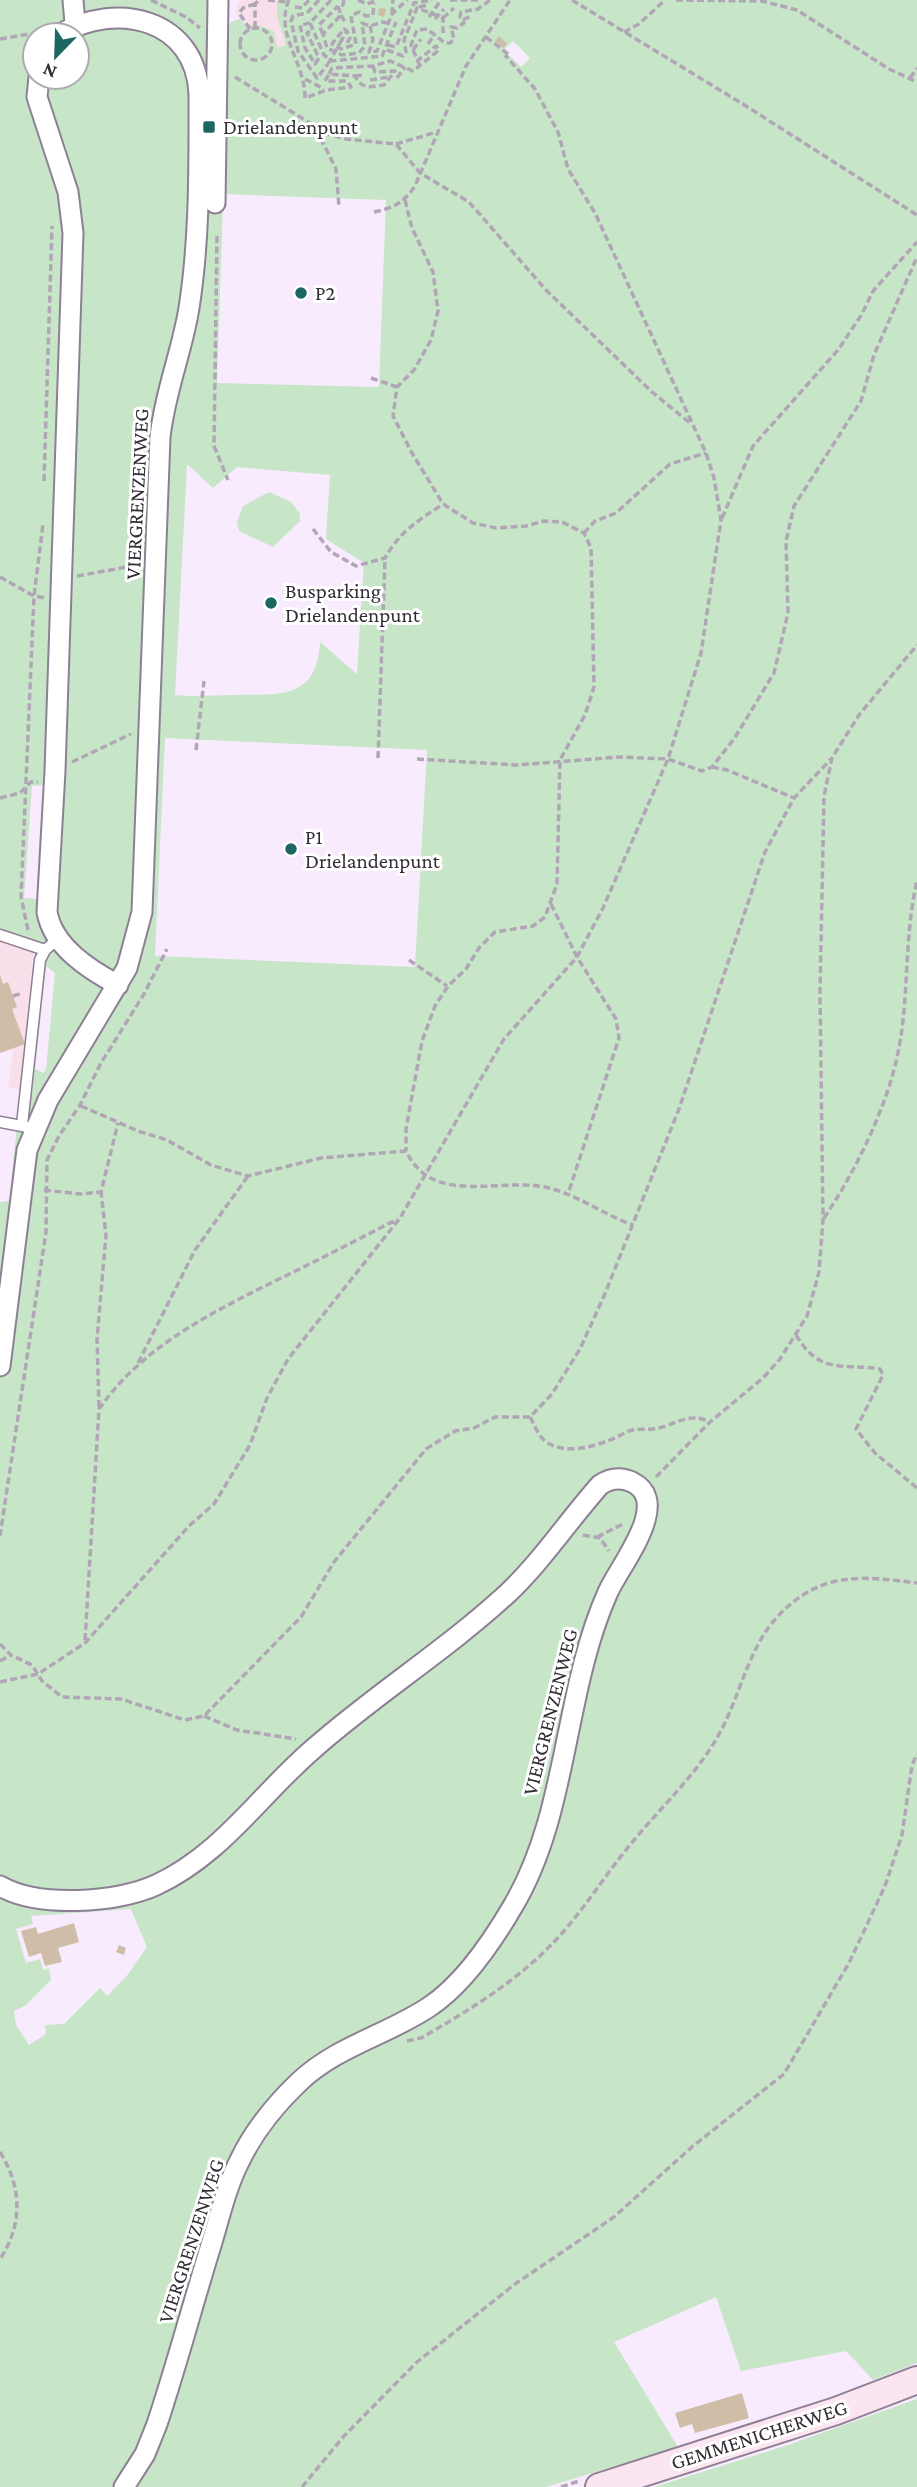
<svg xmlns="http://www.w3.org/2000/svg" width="917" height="2487" viewBox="0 0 917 2487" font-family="'Crimson Pro',serif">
  <rect width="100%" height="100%" fill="#f8ebfe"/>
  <path fill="#f8dfe9" d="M 240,0 L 277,0 L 277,16 L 286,45 L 276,49 L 246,26 L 235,12 Z
    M 0,931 L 28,938 L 34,943 L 21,1089 L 8,1088 L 13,1049 L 0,1053 Z"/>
  <path fill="#c7e5c7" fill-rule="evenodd" d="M 0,0 L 211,0 L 223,202 L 217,383 L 379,387 L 386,200 L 223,194 L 226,30 L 231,22 L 240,19 L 246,26 L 255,24 L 274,31 L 277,48 L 286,45 L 277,16 L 277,0 L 917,0 L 917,2363 L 873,2380 L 846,2351 L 741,2371 L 716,2297 L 614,2342 L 678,2447 L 546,2487 L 0,2487 L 0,1202 L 9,1201 L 35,958 L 34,943 L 29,938 L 0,931 ZM 35,35 L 77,35 L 77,77 L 35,77 ZM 513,41 L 530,58 L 521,67 L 504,50 ZM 187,464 L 213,488 L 237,467 L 330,475 L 326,539 L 364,563 L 357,674 L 320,642 C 317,700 280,694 235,695 C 215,695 194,697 175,695 ZM 165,738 L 427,750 L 415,967 L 155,956 ZM 45,785 L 38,899 L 24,898 L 32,786 ZM 46,966 L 55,973 L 46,1070 L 43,1073 L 35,1069 ZM 131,1909 L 147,1947 L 126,1977 L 107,1996 L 100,1988 L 64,2024 L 45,2025 L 46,2034 L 29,2045 L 16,2025 L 14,2011 L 25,2006 L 51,1980 L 49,1968 L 43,1970 L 40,1959 L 26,1963 L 16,1929 L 33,1924 L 31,1916 Z
    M 269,492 L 291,502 L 300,514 L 300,521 L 273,547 L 239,531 L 237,522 L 243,506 Z
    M 917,2399 L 917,2487 L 654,2487 L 788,2445 Z"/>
  <path fill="#cfbda8" d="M 379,8 L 386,9 L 384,17 L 378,15 Z
    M 499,36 L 507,44 L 503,48 L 495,41 Z
    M 0,975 L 3,984 L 8,982 L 17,1007 L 12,1009 L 25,1044 L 0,1053 Z
    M 74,1923 L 79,1942 L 58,1948 L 62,1962 L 45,1966 L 41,1953 L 29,1957 L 21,1931 L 36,1927 L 38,1934 Z
    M 119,1945 L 126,1948 L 124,1955 L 116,1952 Z
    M 742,2393 L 749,2418 L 695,2433 L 692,2424 L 680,2428 L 675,2413 Z"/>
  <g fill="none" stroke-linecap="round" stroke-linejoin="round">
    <g stroke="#8d7f94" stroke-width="13">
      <path id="lane" d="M 0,935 L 45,950
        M 0,1122 L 27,1127
        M 22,1125 L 40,960 L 45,950 L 59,938"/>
    </g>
    <g stroke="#8d7f94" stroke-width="23">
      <path id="street" d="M 73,0 L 75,23
        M 39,77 L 37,97 L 68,192 L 73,233 L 55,771 L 47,912 C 53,947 90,970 118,985
        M 215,203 L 218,0
        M 0,1366 L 27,1150 L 48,1100 L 127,968 L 142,912 L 160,437 C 165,391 182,352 189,308 C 200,238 199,164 199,94 C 196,19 116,0 59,35
        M 0,1886 C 38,1908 117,1903 156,1885 C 221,1855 259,1796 312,1750 C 374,1695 445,1651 507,1594 C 542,1561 568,1521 600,1485 C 610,1478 621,1477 632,1482 C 673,1502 620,1565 608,1592 C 563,1692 569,1812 513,1906 C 492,1942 464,1984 429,2007 C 387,2035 337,2046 299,2082 C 276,2104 254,2131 240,2160 C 227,2185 220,2215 212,2242 C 193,2303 177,2364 157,2424 L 145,2454 L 124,2487"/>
    </g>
    <g stroke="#8d7f94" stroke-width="30">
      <path id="secondary" d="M 599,2487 L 836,2411 L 917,2380"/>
    </g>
    <path stroke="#b1a6b6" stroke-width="3.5" stroke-dasharray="7 3.5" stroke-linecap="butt" d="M 151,0 L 186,17 L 200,28
      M 268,0 L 288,2
      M 289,0 C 274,34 305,61 305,98 L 326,90 L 351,87 L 347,81 L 325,81 L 329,74 L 355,76 C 362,90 370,87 384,85 L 395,71 L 375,72 L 373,66
      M 319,0 L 307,13 L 293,16 L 291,21 L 298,51 L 317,78 L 328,64
      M 331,0 L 310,23 L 324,55 L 332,61 L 382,56 L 396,22
      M 344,0 L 343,5 L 338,6 L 341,15 L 323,34 L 327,48 L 342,55 L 359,53 L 365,46 L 362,23 L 370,26 L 382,22 L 388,23
      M 358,0 L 367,4 L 377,0
      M 450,0 L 480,0
      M 572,0 L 746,106 L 917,215
      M 676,0 L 762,1 L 797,10 L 889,69 L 917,82
      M 295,7 L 302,8 L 309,0
      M 419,7 L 428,5
      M 392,14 L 393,0
      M 341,15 L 345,22
      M 429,17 L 441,0
      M 443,18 L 454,8
      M 435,19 L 444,9
      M 463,20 L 471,16
      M 310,23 L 300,25 L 305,48 L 315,64 L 319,58 L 307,33 L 312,30
      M 370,26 L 373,40 L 369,52 L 377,51 L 392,14 L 407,0
      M240 44a16 16 0 1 1 32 0a16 16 0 1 1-32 0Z
      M 255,28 L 255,4 L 259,0
      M 250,29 L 239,13 L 243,8 L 255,4
      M 624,32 L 639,24 L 665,0
      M 323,34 L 319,25 L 338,6
      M 486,37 L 508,54
      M 0,39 L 41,32
      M 340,43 L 347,31 L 344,29 L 332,44 L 341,49 L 356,44 L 351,16 L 359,12 L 366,16 L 373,15 L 374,3
      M 347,43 L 350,38 L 347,31
      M 428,44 L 435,34
      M 388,45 L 396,47 L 414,3 L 432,0
      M 387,50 L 403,56 L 406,52 L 404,40 L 417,8 L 443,18 L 443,33
      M 413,50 L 421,39
      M 29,62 L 35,48
      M 420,66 L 411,45 L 417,30 L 427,29 L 445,43 L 450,43 L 454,39 L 451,27 L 457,28 L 464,23 L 460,17 L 461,12 L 478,9 L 490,0
      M 329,74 L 332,68 L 373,66 L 390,61 L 413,71 L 439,50 L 436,46 L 417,61
      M 355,76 L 365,75
      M 235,77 L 328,134 L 346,139 L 396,144 L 420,173 L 469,202 L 546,290 L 652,392 L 690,423
      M 397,78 L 405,67
      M 910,78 L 917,68
      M 305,79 L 324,89
      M 370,80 L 389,77
      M 316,129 L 336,169 L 339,207
      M 396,144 L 437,132
      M 405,200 L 412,228 L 433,272 L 438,311 L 431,340 L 414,370 L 397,387 L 393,416 L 412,453 L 443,504 L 473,523 L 496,528 L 526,526 L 544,521 L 562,522 L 584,533 L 591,548 L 594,687 L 585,715 L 560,760 L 557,884 L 545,917 L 533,926 L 495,932 L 479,948 L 466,969 L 448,986 L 435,1006 L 422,1041 L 406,1129 L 406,1151
      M 374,212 C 394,208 403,203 415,186 L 466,66 L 510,0
      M 217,236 L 214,446 L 228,480
      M 371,378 L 397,387
      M 44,481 L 52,226
      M 722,518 L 753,446 L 838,350 L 862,314 L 873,291 L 917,242
      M 313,529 L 331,552 L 356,566 L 385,558 C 400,531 418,521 443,504
      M 584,533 L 595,521 L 616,513 L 670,464 L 706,453
      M 77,576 L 138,565
      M 0,577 L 34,596 L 45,598
      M 196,750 L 204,681
      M 378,758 L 385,558
      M 417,759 L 516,765 L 620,757 L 668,759 L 702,771 L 712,767 L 734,739 L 774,673 L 788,613 L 786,541 L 794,506 L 861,401 L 874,355 L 917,257
      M 72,762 L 131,734
      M 712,767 L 727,770 L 794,798
      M 0,798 L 20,793 L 31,782 L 38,782
      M 551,904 L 577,957 L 616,1019 L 619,1038 L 568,1194
      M 28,930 L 21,897 L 34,596 L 43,524
      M 409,960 L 447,986
      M 13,996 L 22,993
      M 81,1106 L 138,1131 L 167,1140 L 211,1165 L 248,1176 L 321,1158 L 406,1151 C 433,1208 500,1176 549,1188 C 578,1195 604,1215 633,1225
      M 44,1190 L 81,1194 L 101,1192 L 118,1123
      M 824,1218 C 854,1174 886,1109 897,1057 C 910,1001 903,941 917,881
      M 796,1335 C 820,1375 841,1363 880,1369 L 883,1375 L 856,1429 L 875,1453 L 917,1488
      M 138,1363 L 195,1250 L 248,1176
      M 99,1407 L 97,1339 L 106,1235 L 101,1192
      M 530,1417 C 534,1424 538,1435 544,1440 C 566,1459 606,1443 627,1432 C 636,1427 649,1431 659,1428 C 678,1423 690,1412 710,1422
      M 656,1477 L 710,1422 L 763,1378 L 780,1359 L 807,1316 L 819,1272 L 823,1220 L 820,993 L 824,796 L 832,758 L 859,715 L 917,645
      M 583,1535 L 600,1538 L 609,1551
      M 0,1536 L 46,1232 L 47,1160 L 59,1136 L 80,1105 L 101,1063 L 144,994 L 167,949
      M 597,1537 L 623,1524
      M 85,1640 L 99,1409 C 143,1346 211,1313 279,1279 C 319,1260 358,1239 398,1219
      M 0,1644 L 11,1655 L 32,1665 L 42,1681 L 62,1697 L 121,1699 L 185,1720 L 204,1716 L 301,1617 L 334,1562 L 426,1449 L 455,1431 L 474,1428 L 495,1417 L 530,1417 L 552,1394 L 580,1349 L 604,1296 L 679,1109 L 765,852 L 794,798 L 832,758
      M 0,1661 L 11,1655
      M 0,1682 L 38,1674 L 85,1643 L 189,1526 L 214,1504 L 250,1445 L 267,1398 L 288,1359 L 400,1218 L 504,1039 L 577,957 L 603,908 L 668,759 L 701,653 L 721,520 L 714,478 L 706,453 L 595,213 L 568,169 L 558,132 L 535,89 L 505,55
      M 204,1716 L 237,1730 L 296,1739
      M 407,2041 L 421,2038 C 473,2008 524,1977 564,1931 C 589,1902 610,1868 635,1839 C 663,1805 696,1775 718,1736 C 740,1698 748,1646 780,1614 C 822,1571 862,1576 917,1583
      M 0,2152 C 22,2187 23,2225 0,2259
      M 302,2487 L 344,2436 L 417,2362 L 515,2284 L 614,2217 L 693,2146 L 784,2074 L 849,1963 L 885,1886 L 902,1835 L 912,1765 L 917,1754
      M 561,2487 L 579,2481"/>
    <use href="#lane" stroke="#fff" stroke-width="10"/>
    <use href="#street" stroke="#fff" stroke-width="19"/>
    <use href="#secondary" stroke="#fbe5f0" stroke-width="26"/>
    <path stroke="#b1a6b6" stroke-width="3.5" stroke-dasharray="7 3.5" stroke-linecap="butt" d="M 328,64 L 340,43"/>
  </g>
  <g fill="#1c6762" stroke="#fff" stroke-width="2.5">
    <rect x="202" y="120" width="14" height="14" rx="3.5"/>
    <circle cx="301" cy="293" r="7"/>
    <circle cx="271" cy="603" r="7"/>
    <circle cx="291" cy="849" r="7"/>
  </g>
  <g text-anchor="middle" stroke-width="6" stroke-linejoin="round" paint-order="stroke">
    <g font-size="21" fill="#322c35" stroke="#fff" text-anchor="start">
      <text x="223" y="134">Drielandenpunt</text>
      <text x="315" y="300">P2</text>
      <text x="285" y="598">Busparking<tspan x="285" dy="24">Drielandenpunt</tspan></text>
      <text x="305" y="844">P1<tspan x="305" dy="24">Drielandenpunt</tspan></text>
    </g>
    <g font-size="21" fill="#322c35" stroke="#fff">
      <text transform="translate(137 494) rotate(-87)" y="7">VIERGRENZENWEG</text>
      <text transform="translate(550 1712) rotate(-76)" y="7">VIERGRENZENWEG</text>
      <text transform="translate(191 2241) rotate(-72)" y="7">VIERGRENZENWEG</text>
      <text transform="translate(759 2435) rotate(-18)" y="7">GEMMENICHERWEG</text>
    </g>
  </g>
  <g transform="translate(56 56) rotate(203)"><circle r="33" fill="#ffffff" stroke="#adabae" stroke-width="2"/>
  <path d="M0-5L12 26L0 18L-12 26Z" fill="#1c6762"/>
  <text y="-10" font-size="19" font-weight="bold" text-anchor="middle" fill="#322c35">N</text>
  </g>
</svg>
